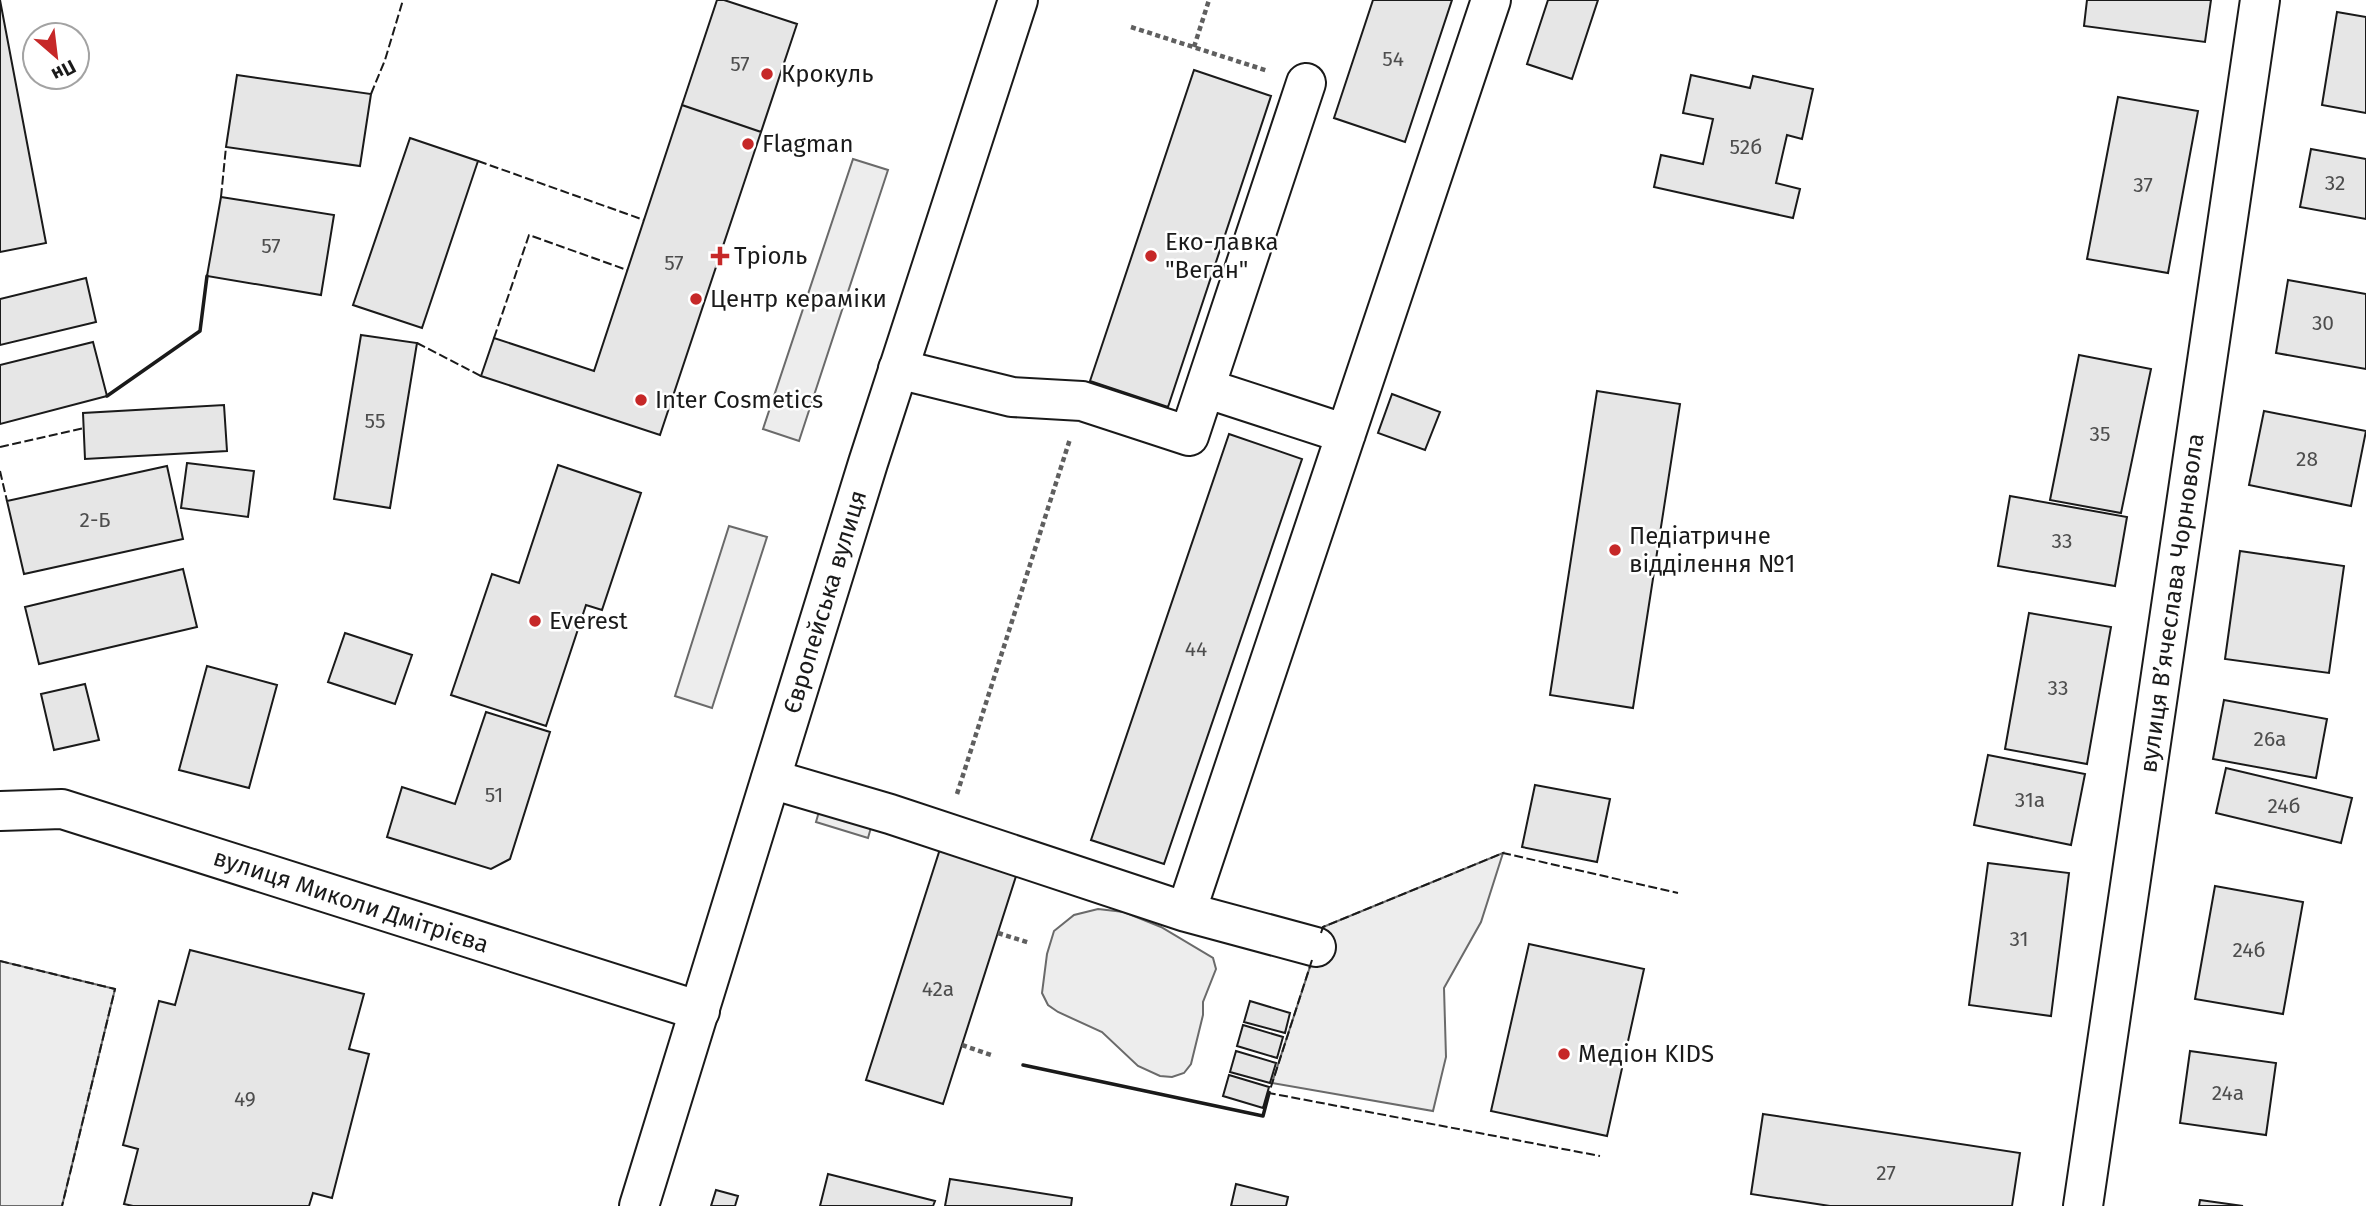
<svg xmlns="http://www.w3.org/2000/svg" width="2366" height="1206" viewBox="0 0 2366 1206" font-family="'Fira Sans',sans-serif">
  <rect width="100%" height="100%" fill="#fff"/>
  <path fill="#ededed" stroke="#6a6a6a" stroke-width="2" d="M 853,159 L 888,170 L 799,441 L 763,429 Z
    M 729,526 L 767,537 L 712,708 L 675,696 Z
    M 824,794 L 876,810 L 868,838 L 816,822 Z
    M 1503,853 L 1481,922 L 1444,988 L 1446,1057 L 1433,1111 L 1272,1083 L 1323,927 Z
    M 1098,909 L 1124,912 L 1161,927 L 1213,958 L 1216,969 L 1203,1002 L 1203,1015 L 1191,1064 L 1184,1073 L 1172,1077 L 1160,1076 L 1138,1066 L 1102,1032 L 1058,1012 L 1048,1005 L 1042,993 L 1047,954 L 1054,931 L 1074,915 Z
    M 0,961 L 115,989 L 62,1206 L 0,1206 Z"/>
  <path fill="#e6e6e6" stroke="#1a1a1a" stroke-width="2" d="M 0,0 L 46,243 L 0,252 Z
    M 717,0 L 724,0 L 797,24 L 761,132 L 682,105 Z
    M 1373,0 L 1452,0 L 1405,142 L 1334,118 Z
    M 1548,0 L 1598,0 L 1572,79 L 1527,64 Z
    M 2087,0 L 2211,0 L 2205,42 L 2084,26 Z
    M 2337,12 L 2366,17 L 2366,113 L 2322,105 Z
    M 1194,70 L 1271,96 L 1168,407 L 1090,381 Z
    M 237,75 L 371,94 L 360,166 L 226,147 Z
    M 1691,75 L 1750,88 L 1753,76 L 1813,89 L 1802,139 L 1787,135 L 1776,183 L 1800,189 L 1793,218 L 1654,187 L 1661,155 L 1703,164 L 1713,119 L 1683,113 Z
    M 2118,97 L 2198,111 L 2168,273 L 2087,259 Z
    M 682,105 L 761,132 L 660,435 L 481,376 L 494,338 L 594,371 Z
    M 410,138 L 478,161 L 422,328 L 353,305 Z
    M 2311,149 L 2366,159 L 2366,219 L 2300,207 Z
    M 221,197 L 334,215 L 321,295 L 207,276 Z
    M 86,278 L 96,322 L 0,345 L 0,299 Z
    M 2288,280 L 2366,294 L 2366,369 L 2276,353 Z
    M 361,335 L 417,343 L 390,508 L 334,499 Z
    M 93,342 L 107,396 L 0,424 L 0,365 Z
    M 2079,355 L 2151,369 L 2121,513 L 2050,500 Z
    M 1597,391 L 1680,404 L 1633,708 L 1550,695 Z
    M 1392,394 L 1440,412 L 1425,450 L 1378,433 Z
    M 224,405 L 227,451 L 85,459 L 83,413 Z
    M 2264,411 L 2366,431 L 2351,506 L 2249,485 Z
    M 1229,434 L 1302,459 L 1164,864 L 1091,840 Z
    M 187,463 L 254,471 L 248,517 L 181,508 Z
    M 558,465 L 641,493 L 602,610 L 586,605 L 546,726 L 451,695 L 492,574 L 519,583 Z
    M 167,466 L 183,539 L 24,574 L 7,501 Z
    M 2010,496 L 2127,517 L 2115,586 L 1998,566 Z
    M 2240,551 L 2344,566 L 2329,673 L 2225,659 Z
    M 183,569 L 197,627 L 39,664 L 25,607 Z
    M 2029,613 L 2111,627 L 2087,764 L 2005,749 Z
    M 345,633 L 412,655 L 395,704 L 328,682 Z
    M 207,666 L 277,685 L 249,788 L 179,770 Z
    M 85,684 L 99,740 L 54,750 L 41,694 Z
    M 2224,700 L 2327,719 L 2316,778 L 2213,759 Z
    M 486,712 L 550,732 L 510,859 L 491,869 L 387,837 L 402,787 L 455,804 Z
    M 1988,755 L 2085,774 L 2071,845 L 1974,825 Z
    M 2226,768 L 2352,798 L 2341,843 L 2216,813 Z
    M 1535,785 L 1610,799 L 1597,862 L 1522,847 Z
    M 940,849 L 1017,873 L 943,1104 L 866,1080 Z
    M 1988,863 L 2069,873 L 2051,1016 L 1969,1005 Z
    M 2215,886 L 2303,902 L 2283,1014 L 2195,999 Z
    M 1529,944 L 1644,969 L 1607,1136 L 1491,1111 Z
    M 190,950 L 364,994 L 349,1049 L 369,1054 L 332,1198 L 313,1193 L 309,1206 L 133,1206 L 124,1204 L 138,1149 L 123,1145 L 159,1001 L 175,1005 Z
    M 1250,1001 L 1290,1013 L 1285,1033 L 1244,1022 Z
    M 1243,1025 L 1283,1037 L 1277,1058 L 1237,1046 Z
    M 1236,1051 L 1276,1063 L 1270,1083 L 1230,1072 Z
    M 2190,1051 L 2276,1063 L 2266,1135 L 2180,1123 Z
    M 1229,1075 L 1269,1087 L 1263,1108 L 1223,1096 Z
    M 1763,1114 L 2020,1153 L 2012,1206 L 1830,1206 L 1751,1194 Z
    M 828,1174 L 935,1201 L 933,1206 L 820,1206 Z
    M 950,1179 L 1072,1198 L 1071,1206 L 945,1206 Z
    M 1236,1184 L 1288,1197 L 1286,1206 L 1231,1206 Z
    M 716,1190 L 738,1196 L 735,1206 L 711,1206 Z
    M 2200,1200 L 2243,1206 L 2199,1206 Z"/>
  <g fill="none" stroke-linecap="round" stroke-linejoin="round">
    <g stroke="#1a1a1a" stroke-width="42">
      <path id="minor" d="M 898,369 L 1012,397 L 1082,401 L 1189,436 L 1306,83
        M 1205,388 L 1346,434
        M 771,779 L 890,814 L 1186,912 L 1491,0
        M 0,811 L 62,809 L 700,1011
        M 1186,912 L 1316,947
        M 2083,1206 L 2260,0"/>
    </g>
    <g stroke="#1a1a1a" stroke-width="42">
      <path id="major" d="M 639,1206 L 868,463 L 1018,0"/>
    </g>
    <path stroke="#5f5f5f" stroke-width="4.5" stroke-dasharray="5 3.5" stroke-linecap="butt" d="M 1131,27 L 1268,71
      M 1194,47 L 1209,0
      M 957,794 L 1070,439
      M 998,933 L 1030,943
      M 962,1045 L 994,1056"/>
    <use href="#minor" stroke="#fff" stroke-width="38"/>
    <use href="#major" stroke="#fff" stroke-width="38"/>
    <path stroke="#1a1a1a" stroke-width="2" stroke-dasharray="9 3.5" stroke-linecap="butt" d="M 371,94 L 385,60 L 403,0
      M 478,161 L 644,220
      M 221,197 L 226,147
      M 494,338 L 529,235 L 627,270
      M 417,343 L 481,376
      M 0,447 L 84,428
      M 0,471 L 7,501
      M 1321,933 L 1323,927 L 1503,853 L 1678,893
      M 1312,960 L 1269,1093 L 1600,1156
      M 0,961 L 115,989 L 62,1206"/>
    <path stroke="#1a1a1a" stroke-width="3.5" d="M 107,396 L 200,331 L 207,276
      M 1023,1065 L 1263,1116 L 1269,1093"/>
  </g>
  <g fill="#c62828" stroke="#fff" stroke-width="2.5">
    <circle cx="767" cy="74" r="7"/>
    <circle cx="748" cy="144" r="7"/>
    <path d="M716.5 245.5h7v7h7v7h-7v7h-7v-7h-7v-7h7z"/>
    <circle cx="1151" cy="256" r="7"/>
    <circle cx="696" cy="299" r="7"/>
    <circle cx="641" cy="400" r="7"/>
    <circle cx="1615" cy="550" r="7"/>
    <circle cx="535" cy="621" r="7"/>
    <circle cx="1564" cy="1054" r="7"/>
  </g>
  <g text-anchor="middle" stroke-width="5" stroke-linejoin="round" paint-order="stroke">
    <g font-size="21" fill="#4d4d4d">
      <text x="1393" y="66">54</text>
      <text x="740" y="71">57</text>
      <text x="1746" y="154">52б</text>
      <text x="2335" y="190">32</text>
      <text x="2143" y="192">37</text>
      <text x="271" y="253">57</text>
      <text x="674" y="270">57</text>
      <text x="2323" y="330">30</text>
      <text x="375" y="428">55</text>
      <text x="2100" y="441">35</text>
      <text x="2307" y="466">28</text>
      <text x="95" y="527">2-Б</text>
      <text x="2062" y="548">33</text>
      <text x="1196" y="656">44</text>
      <text x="2058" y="695">33</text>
      <text x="2270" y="746">26а</text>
      <text x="494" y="802">51</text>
      <text x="2030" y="807">31а</text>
      <text x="2284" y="813">24б</text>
      <text x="2019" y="946">31</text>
      <text x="2249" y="957">24б</text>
      <text x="938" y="996">42а</text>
      <text x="2228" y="1100">24а</text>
      <text x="245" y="1106">49</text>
      <text x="1886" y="1180">27</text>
    </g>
    <g font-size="24" fill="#1a1a1a" stroke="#fff" text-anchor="start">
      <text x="781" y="82">Крокуль</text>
      <text x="762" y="152">Flagman</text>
      <text x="1165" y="250">Еко-лавка<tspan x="1165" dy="28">"Веган"</tspan></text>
      <text x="734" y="264">Тріоль</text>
      <text x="710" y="307">Центр кераміки</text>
      <text x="655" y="408">Inter Cosmetics</text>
      <text x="1629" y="544">Педіатричне<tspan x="1629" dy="28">відділення №1</tspan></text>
      <text x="549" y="629">Everest</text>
      <text x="1578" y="1062">Медіон KIDS</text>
    </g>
    <g font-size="24" fill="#1a1a1a" stroke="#fff">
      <text transform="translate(825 602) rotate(-73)" y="8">Європейська вулиця</text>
      <text transform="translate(2172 603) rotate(-82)" y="8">вулиця Вʼячеслава Чорновола</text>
      <text transform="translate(351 901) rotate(18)" y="8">вулиця Миколи Дмітрієва</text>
    </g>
  </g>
  <g transform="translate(56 56) rotate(152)"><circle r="33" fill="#ffffff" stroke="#a3a3a3" stroke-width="2"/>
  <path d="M0-5L12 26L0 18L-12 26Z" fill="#c62828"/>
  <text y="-10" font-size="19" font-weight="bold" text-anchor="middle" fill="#1a1a1a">Пн</text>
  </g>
</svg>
